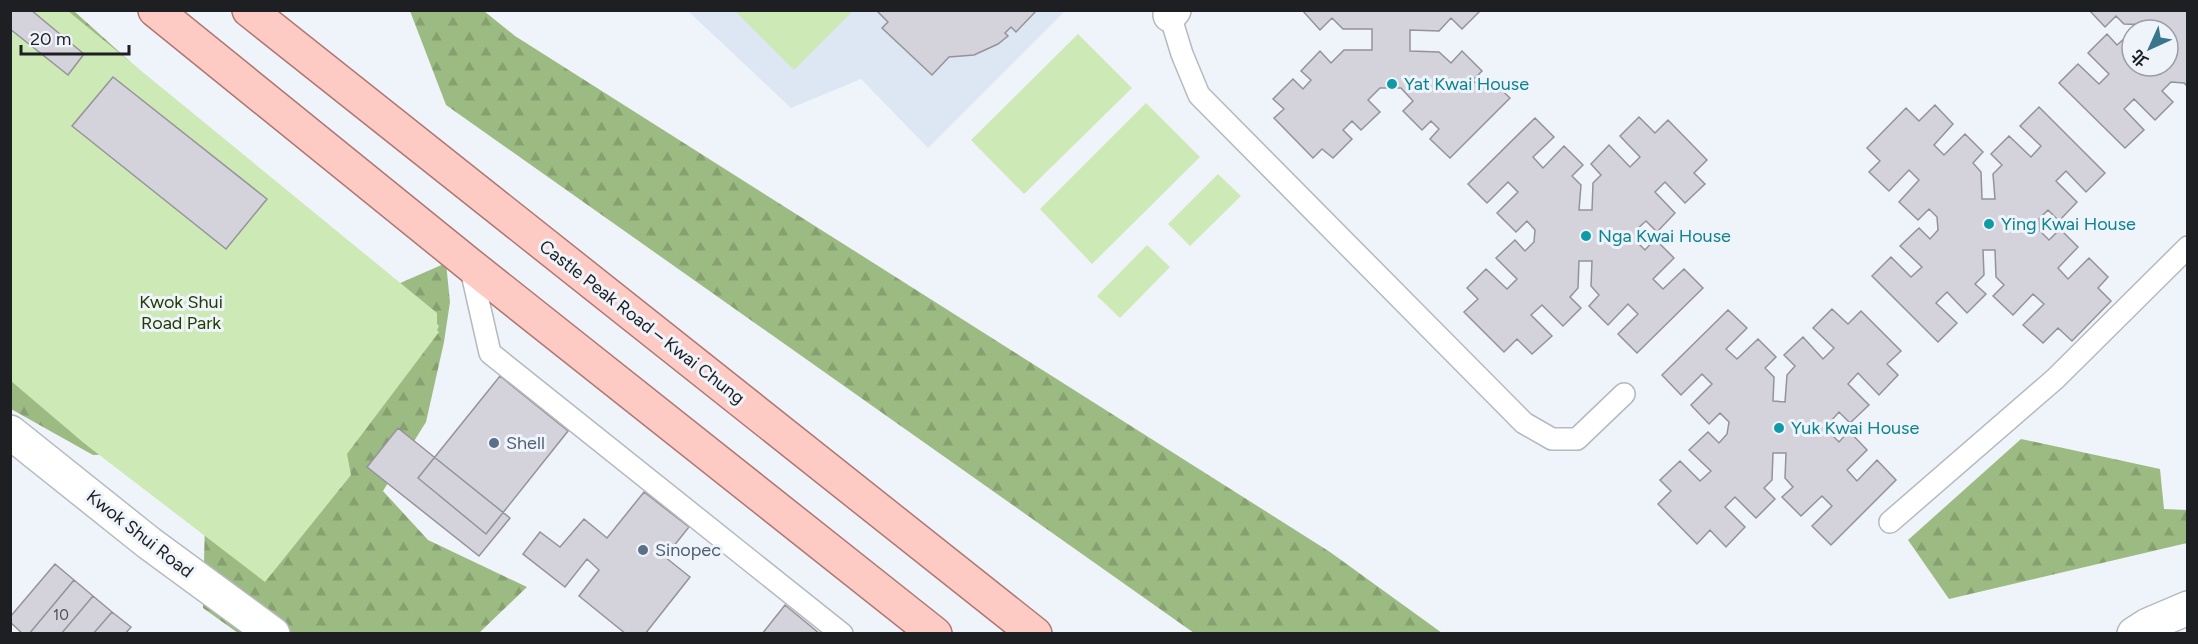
<svg xmlns="http://www.w3.org/2000/svg" width="2198" height="644" viewBox="0 0 2198 644" font-family="Figtree,'Noto Sans TC',sans-serif">
  <defs>
    <pattern id="forest-firs" width="22" height="20" patternUnits="userSpaceOnUse" patternTransform="scale(1.5)"><rect width="22" height="20" fill="#9cbb82"/><path d="M5 1l3.5 6h-7zM16 11l3.5 6h-7z" fill="#86a070"/></pattern>
  </defs>
  <rect width="100%" height="100%" fill="#eff3fa"/>
  <path fill="#dde7f4" d="M 688,11 L 1065,11 L 928,148 L 861,79 L 791,108 Z"/>
  <path fill="url(#forest-firs)" d="M 10,11 L 74,11 L 146,76 L 398,284 L 446,263 L 450,302 L 444,342 L 426,422 L 383,491 L 428,540 L 527,587 L 479,633 L 238,633 L 203,608 L 205,518 L 121,454 L 93,455 L 11,409 Z
    M 410,11 L 484,11 L 515,36 L 1330,552 L 1442,633 L 1194,633 L 446,105 Z
    M 2021,439 L 2160,469 L 2164,509 L 2187,510 L 2187,543 L 1949,599 L 1908,540 Z"/>
  <path fill="#cdeab6" d="M 11,11 L 68,11 L 437,313 L 437,324 L 439,326 L 437,330 L 439,332 L 347,454 L 351,475 L 265,582 L 85,444 L 11,381 Z
    M 853,11 L 794,70 L 735,11 L 853,10 Z
    M 1078,34 L 1132,88 L 1024,194 L 971,140 Z
    M 1146,103 L 1200,157 L 1092,264 L 1040,209 Z
    M 1218,174 L 1241,196 L 1190,246 L 1168,224 Z
    M 1147,245 L 1170,267 L 1120,318 L 1097,296 Z"/>
  <path fill="#d4d2da" stroke="#95939a" stroke-width="1.5" d="M 10,10 L 31,10 L 84,54 L 68,75 L 10,29 Z
    M 876,10 L 1037,10 L 1016,32 L 1011,27 L 1005,33 L 1008,36 L 998,44 L 974,55 L 949,57 L 932,75 L 882,28 L 888,22 Z
    M 1302,10 L 1481,10 L 1462,29 L 1451,18 L 1439,31 L 1410,30 L 1410,51 L 1439,52 L 1451,63 L 1462,51 L 1482,71 L 1473,80 L 1481,89 L 1490,79 L 1510,98 L 1450,158 L 1430,139 L 1439,129 L 1431,121 L 1422,130 L 1403,111 L 1413,101 L 1401,88 L 1380,88 L 1368,100 L 1380,112 L 1361,130 L 1352,121 L 1343,130 L 1352,139 L 1333,158 L 1322,149 L 1313,158 L 1274,118 L 1284,109 L 1273,99 L 1293,79 L 1303,89 L 1311,80 L 1301,71 L 1320,51 L 1331,63 L 1344,50 L 1372,50 L 1372,29 L 1343,29 L 1332,18 L 1320,30 Z
    M 2089,10 L 2188,10 L 2188,87 L 2184,83 L 2171,82 L 2162,91 L 2173,102 L 2155,120 L 2134,99 L 2124,109 L 2144,130 L 2125,148 L 2059,83 L 2078,64 L 2099,84 L 2109,74 L 2088,53 L 2107,34 L 2117,45 L 2126,37 L 2132,37 L 2132,66 L 2168,66 L 2168,30 L 2151,30 L 2152,25 L 2124,24 L 2116,16 L 2105,27 Z
    M 113,77 L 267,199 L 226,249 L 72,126 Z
    M 1935,105 L 1953,124 L 1934,145 L 1944,155 L 1965,134 L 1983,152 L 1973,163 L 1981,172 L 1982,199 L 1995,199 L 1993,174 L 2002,165 L 1991,154 L 2009,136 L 2031,157 L 2041,146 L 2020,126 L 2039,107 L 2105,173 L 2086,192 L 2066,171 L 2056,181 L 2077,202 L 2059,221 L 2048,210 L 2039,219 L 2040,231 L 2049,240 L 2060,229 L 2078,247 L 2058,268 L 2068,279 L 2089,258 L 2108,277 L 2098,288 L 2111,301 L 2072,341 L 2058,328 L 2043,343 L 2023,325 L 2044,304 L 2033,294 L 2013,315 L 1993,296 L 2004,285 L 1996,277 L 1995,250 L 1983,250 L 1984,275 L 1975,284 L 1986,294 L 1967,313 L 1947,292 L 1936,303 L 1957,323 L 1938,342 L 1872,276 L 1891,257 L 1911,277 L 1922,267 L 1900,246 L 1919,228 L 1930,239 L 1938,230 L 1937,217 L 1929,209 L 1918,220 L 1899,202 L 1919,180 L 1909,170 L 1889,191 L 1869,172 L 1880,161 L 1867,148 L 1906,108 L 1919,121 Z
    M 1639,117 L 1655,133 L 1668,120 L 1707,160 L 1694,173 L 1705,184 L 1685,203 L 1665,182 L 1655,192 L 1675,213 L 1657,232 L 1646,221 L 1637,229 L 1636,241 L 1645,250 L 1655,239 L 1674,258 L 1653,279 L 1663,289 L 1684,269 L 1703,288 L 1637,353 L 1618,334 L 1638,314 L 1628,304 L 1608,325 L 1589,306 L 1599,295 L 1591,286 L 1592,261 L 1579,261 L 1578,288 L 1570,297 L 1581,308 L 1563,326 L 1542,305 L 1531,315 L 1552,336 L 1532,354 L 1517,339 L 1504,352 L 1464,312 L 1478,299 L 1467,288 L 1486,269 L 1507,289 L 1517,279 L 1496,258 L 1515,240 L 1525,251 L 1534,242 L 1535,230 L 1527,221 L 1516,232 L 1497,213 L 1518,192 L 1508,182 L 1487,203 L 1468,184 L 1535,118 L 1554,137 L 1533,157 L 1543,168 L 1564,146 L 1583,165 L 1572,176 L 1581,185 L 1579,210 L 1592,210 L 1593,183 L 1601,175 L 1591,164 L 1609,145 L 1630,167 L 1640,157 L 1620,136 Z
    M 1832,309 L 1848,324 L 1861,311 L 1901,351 L 1887,364 L 1898,375 L 1879,395 L 1858,373 L 1848,384 L 1869,405 L 1850,423 L 1839,412 L 1831,421 L 1830,433 L 1839,442 L 1849,431 L 1867,450 L 1847,470 L 1857,481 L 1877,460 L 1896,480 L 1831,545 L 1812,526 L 1832,506 L 1822,496 L 1801,516 L 1782,497 L 1793,487 L 1785,478 L 1786,453 L 1773,453 L 1772,480 L 1764,488 L 1775,499 L 1756,518 L 1735,497 L 1725,507 L 1745,527 L 1726,547 L 1710,530 L 1697,544 L 1658,504 L 1671,491 L 1660,480 L 1680,461 L 1700,481 L 1711,471 L 1689,450 L 1708,432 L 1719,443 L 1727,434 L 1729,422 L 1720,413 L 1709,424 L 1691,405 L 1712,384 L 1702,374 L 1681,395 L 1662,375 L 1728,310 L 1747,328 L 1726,349 L 1737,359 L 1758,339 L 1776,357 L 1765,368 L 1774,377 L 1773,401 L 1785,402 L 1787,375 L 1795,366 L 1784,355 L 1803,337 L 1823,359 L 1834,348 L 1813,328 Z
    M 500,376 L 568,431 L 486,534 L 418,478 Z
    M 398,428 L 510,518 L 479,556 L 367,467 Z
    M 644,492 L 689,527 L 665,557 L 690,577 L 645,634 L 626,634 L 579,596 L 599,570 L 587,559 L 565,587 L 523,554 L 540,532 L 560,547 L 584,519 L 607,538 Z
    M 55,564 L 74,580 L 29,634 L 23,634 L 10,622 L 10,617 Z
    M 74,580 L 93,596 L 61,634 L 29,634 Z
    M 93,596 L 112,612 L 93,634 L 61,634 Z
    M 785,605 L 820,634 L 762,634 Z
    M 112,612 L 131,627 L 125,634 L 93,634 Z"/>
  <g fill="none" stroke-linecap="round" stroke-linejoin="round">
    <g stroke="#b5bac0" stroke-width="24">
      <path id="lane" d="M 1170,15 L 1182,54 L 1199,95 L 1524,423 L 1552,439 L 1577,439 L 1624,394
        M 470,265 L 490,353 L 842,634
        M 1890,522 L 2055,379 L 2188,247"/>
    </g>
    <g stroke="#b5bac0" stroke-width="36">
      <path id="street" d="M 1170,15 L 1174,10
        M 2134,634 L 2148,625 L 2188,608"/>
    </g>
    <g stroke="#b5bac0" stroke-width="36">
      <path id="secondary" d="M 10,432 L 149,543 L 273,634"/>
    </g>
    <g stroke="#af7772" stroke-width="36">
      <path id="primary" d="M 155,10 L 470,265 L 935,634
        M 249,10 L 1035,634"/>
    </g>
    <use href="#lane" stroke="#fff" stroke-width="21"/>
    <use href="#street" stroke="#fff" stroke-width="33"/>
    <use href="#secondary" stroke="#fff" stroke-width="33"/>
    <use href="#primary" stroke="#fecac4" stroke-width="33"/>
  </g>
  <g fill="#0f9aa8" stroke="#eff3fa" stroke-width="2">
    <circle cx="1392" cy="84" r="6"/>
    <circle cx="1989" cy="224" r="6"/>
    <circle cx="1586" cy="236" r="6"/>
    <circle cx="1779" cy="428" r="6"/>
  </g>
  <g fill="#5c6f8a" stroke="#eff3fa" stroke-width="2">
    <circle cx="494" cy="443" r="6"/>
    <circle cx="643" cy="550" r="6"/>
  </g>
  <g text-anchor="middle" stroke-width="6" stroke-linejoin="round" paint-order="stroke">
    <g font-size="15" fill="#4b4c50">
      <text x="61" y="620">10</text>
    </g>
    <g font-size="18" fill="#0d838f" stroke="#eff3fa" text-anchor="start">
      <text x="1404" y="90">Yat Kwai House</text>
      <text x="2001" y="230">Ying Kwai House</text>
      <text x="1598" y="242">Nga Kwai House</text>
      <text x="1791" y="434">Yuk Kwai House</text>
    </g>
    <g font-size="18" fill="#223d00" stroke="#eff3fa">
      <text x="181" y="308">Kwok Shui<tspan x="181" dy="21">Road Park</tspan></text>
    </g>
    <g font-size="18" fill="#1d1f22" stroke="#eff3fa">
      <text transform="translate(642 322) rotate(38)" y="6">Castle Peak Road – Kwai Chung</text>
      <text transform="translate(140 534) rotate(38)" y="6">Kwok Shui Road</text>
    </g>
    <g font-size="18" fill="#4e5e75" stroke="#eff3fa" text-anchor="start">
      <text x="506" y="449">Shell</text>
      <text x="655" y="556">Sinopec</text>
    </g>
  </g>
  <rect width="2198" height="644" fill="none" stroke="#1d1f22" stroke-width="24"/>
  <g transform="translate(2150 48) rotate(225)"><circle r="28" fill="#eff3fa" stroke="#9b9ea4" stroke-width="1.5"/>
  <path d="M0-4.5L10 22L0 15L-10 22Z" fill="#37768b"/>
  <text y="-9" font-size="16" font-weight="bold" text-anchor="middle" fill="#1d1f22">北</text>
  </g>
  <path d="M21 45v9h108v-9" fill="none" stroke="#1d1f22" stroke-width="3"/>
  <text x="30" y="45" font-size="18" fill="#1d1f22" stroke="#eff3fa" stroke-width="4.5" paint-order="stroke">20 m</text>
</svg>
